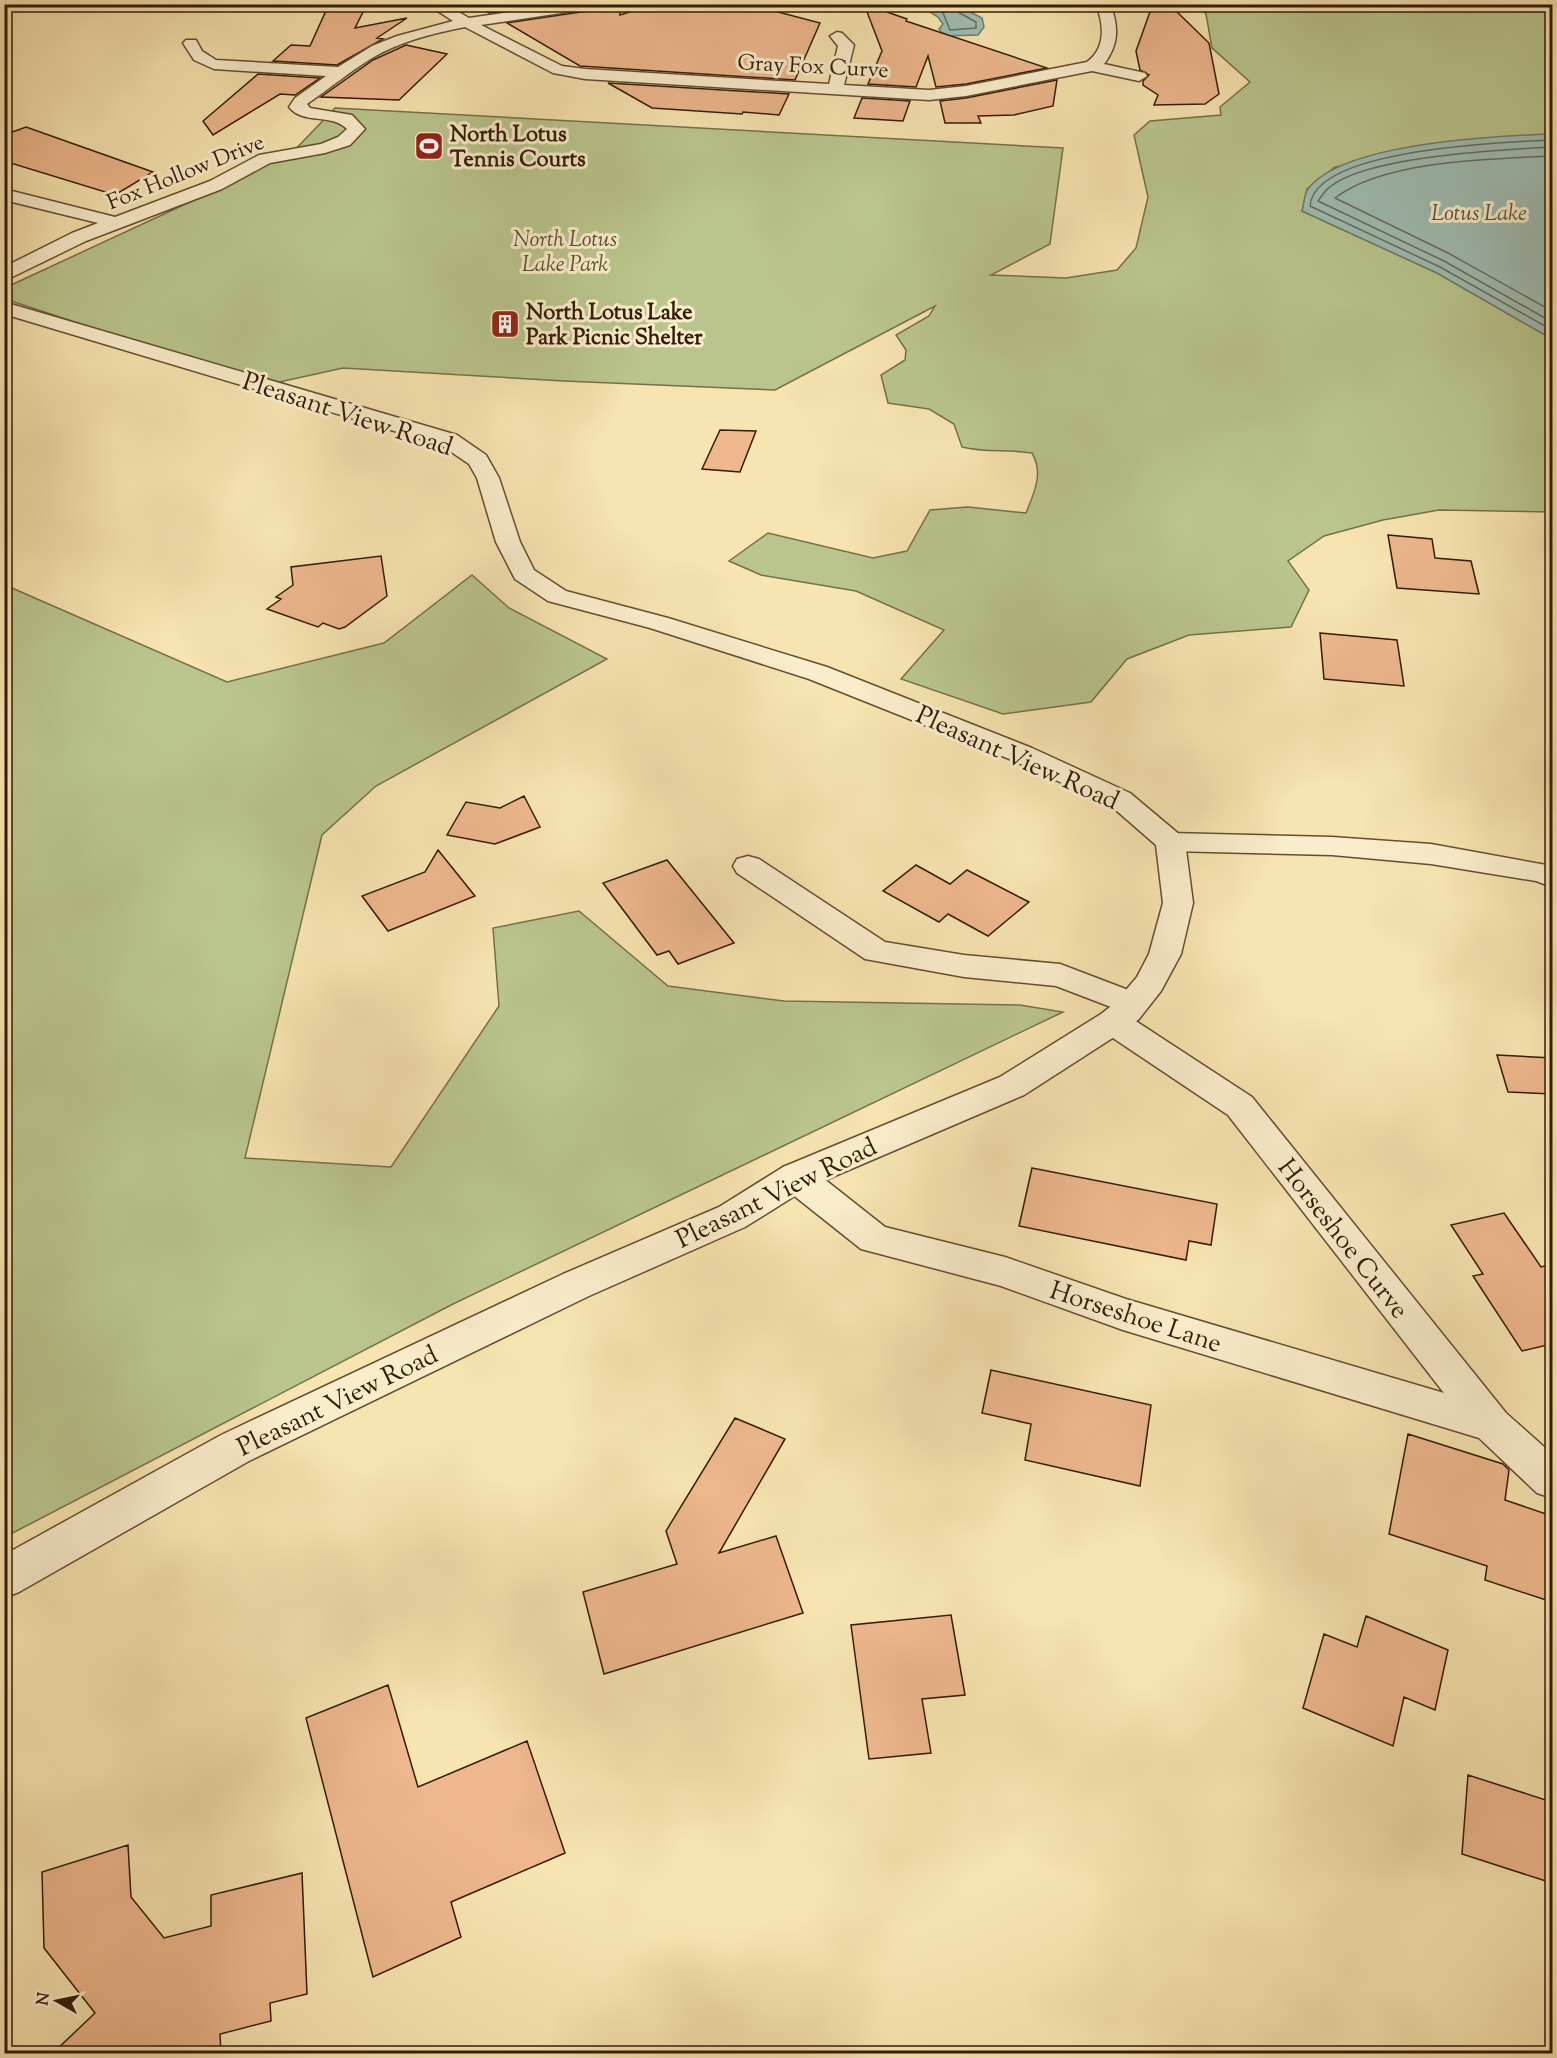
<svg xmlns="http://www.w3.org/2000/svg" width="1557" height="2058" viewBox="0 0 1557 2058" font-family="'Sorts Mill Goudy',serif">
  <rect width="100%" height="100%" fill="#f7e4b0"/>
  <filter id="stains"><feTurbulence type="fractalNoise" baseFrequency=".00333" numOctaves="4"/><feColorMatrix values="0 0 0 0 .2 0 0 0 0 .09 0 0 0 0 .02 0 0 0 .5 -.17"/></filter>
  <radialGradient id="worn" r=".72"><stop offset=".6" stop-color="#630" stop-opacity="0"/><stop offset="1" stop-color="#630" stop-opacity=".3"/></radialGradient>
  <path fill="#bac58d" stroke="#76704a" stroke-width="1.5" d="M 1198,5 L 1552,5 L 1552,134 L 1335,167 L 1307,189 L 1302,211 L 1437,273 L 1552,339 L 1552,512 L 1439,510 L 1383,520 L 1324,536 L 1288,561 L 1309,590 L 1291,627 L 1189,635 L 1127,659 L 1091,702 L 1003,714 L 901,679 L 944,630 L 856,591 L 761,575 L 729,561 L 768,533 L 873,558 L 907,551 L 930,510 L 968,507 L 1026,513 C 1034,493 1044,473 1032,453 C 1008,449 985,453 962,447 L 954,424 L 929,409 L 888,403 L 881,375 L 905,360 L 906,350 L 896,335 L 929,316 L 935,306 L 775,390 L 564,381 L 343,368 L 266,385 L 5,299 L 4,289 L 9,286 L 248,175 L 269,162 L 288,157 L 335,108 L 1063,148 L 1050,244 L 991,275 L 1066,278 L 1117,270 L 1136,248 L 1148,197 L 1134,135 L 1150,121 L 1221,115 L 1220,107 L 1250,82 L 1212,48 L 1206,14 Z
    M 472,575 L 509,608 L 607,659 L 376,786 L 322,835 L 245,1158 L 391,1167 L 499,1006 L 493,928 L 579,911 L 668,986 L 784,1001 L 1020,1005 L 1063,1012 L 453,1304 L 5,1537 L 5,585 L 227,682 L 384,643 Z"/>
  <path fill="#9fbdb3" stroke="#747c6e" stroke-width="1.5" d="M 919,5 L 957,5 L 982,18 L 984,27 L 978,35 L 945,36 L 939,29 L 943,24 L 938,17 Z
    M 1552,134 L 1552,339 L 1437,273 L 1302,211 C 1304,205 1304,194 1308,189 C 1343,143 1496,136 1552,134 Z"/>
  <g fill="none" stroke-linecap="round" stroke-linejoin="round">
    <path stroke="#696c5d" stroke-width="1.5" d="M 930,4 L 943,13 L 950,30 L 976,28 L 976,22 L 958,12 L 955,4
      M 1552,140 C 1506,142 1314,148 1310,206 L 1440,267 L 1552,330
      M 1552,147 C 1502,150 1367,156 1330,187 C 1325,190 1322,196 1318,201 L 1444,261 L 1552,322
      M 1552,156 C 1490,159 1384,160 1335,198 L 1448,253 L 1552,311"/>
  </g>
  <path fill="#eeb78d" stroke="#331b07" stroke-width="1.5" d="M 329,4 L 367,4 L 355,28 L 407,18 L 377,38 L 383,39 L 337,65 L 273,61 L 291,45 L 310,46 Z
    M 476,4 L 545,4 L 489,13 Z
    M 603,4 L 619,4 L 620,15 L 651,5 L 748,4 L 820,23 L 795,80 L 580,66 L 507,23 L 594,10 Z
    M 864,4 L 907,19 L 906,21 L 1047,68 L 966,84 L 936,87 L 928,56 L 916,87 L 868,84 L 882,51 Z
    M 1173,8 L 1209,43 L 1219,94 L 1205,104 L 1154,105 L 1158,95 L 1143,85 L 1143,81 L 1149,75 L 1140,70 L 1136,51 L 1151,9 Z
    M 406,45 L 447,54 L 399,100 L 321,97 L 373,60 Z
    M 258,74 L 320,78 L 295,95 L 280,94 L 213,135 L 203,121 Z
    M 1057,80 L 1053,106 L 1014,115 L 978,116 L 981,123 L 945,123 L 940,101 L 966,98 Z
    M 608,83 L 789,94 L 779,115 L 743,112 L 742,114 L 652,108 Z
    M 862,98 L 910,101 L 903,121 L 854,118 Z
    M 26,127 L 153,172 L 115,195 L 4,161 L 4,135 Z
    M 720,430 L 756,431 L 740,472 L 702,469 Z
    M 1388,535 L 1432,539 L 1435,558 L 1471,561 L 1479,594 L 1397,588 Z
    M 381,556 L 387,596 L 345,627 L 339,629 L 323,623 L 318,627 L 267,609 L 281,599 L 276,597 L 293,585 L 291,567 Z
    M 1320,633 L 1397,640 L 1404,686 L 1324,679 Z
    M 524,796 L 540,827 L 495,844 L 447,835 L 466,802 L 500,808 Z
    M 438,850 L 475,896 L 388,931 L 362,896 L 425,872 Z
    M 667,860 L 734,943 L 678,964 L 669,951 L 657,955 L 603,883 Z
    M 916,865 L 950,884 L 967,870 L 1029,902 L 988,936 L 948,914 L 939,922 L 883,891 Z
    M 1497,1055 L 1552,1058 L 1552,1094 L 1508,1092 Z
    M 1032,1168 L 1217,1204 L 1211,1245 L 1189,1241 L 1186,1260 L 1019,1226 Z
    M 1504,1213 L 1541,1267 L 1552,1264 L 1552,1344 L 1522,1351 L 1473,1276 L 1483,1274 L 1451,1225 Z
    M 991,1370 L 1151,1405 L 1140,1486 L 1025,1460 L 1031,1424 L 982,1413 Z
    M 735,1418 L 785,1439 L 719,1553 L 776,1536 L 803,1613 L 604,1674 L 583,1592 L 677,1564 L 666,1531 Z
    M 1408,1434 L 1503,1464 L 1509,1470 L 1505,1500 L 1552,1516 L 1552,1602 L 1485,1580 L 1487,1566 L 1389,1534 Z
    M 951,1615 L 965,1695 L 922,1699 L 931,1753 L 869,1759 L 851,1625 Z
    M 1366,1616 L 1448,1650 L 1435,1710 L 1404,1697 L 1393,1746 L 1303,1708 L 1324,1634 L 1357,1647 Z
    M 388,1685 L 418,1787 L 527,1741 L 565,1853 L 451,1902 L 461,1937 L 373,1977 L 306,1718 Z
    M 1468,1775 L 1552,1802 L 1552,1883 L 1462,1854 Z
    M 128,1845 L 131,1897 L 164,1938 L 211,1926 L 211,1895 L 302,1873 L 307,1994 L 270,2003 L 271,2021 L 220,2034 L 221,2054 L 52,2054 L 95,2013 L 44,1948 L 42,1872 Z"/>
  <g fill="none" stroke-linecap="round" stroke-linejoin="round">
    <g stroke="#644d31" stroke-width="3">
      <path id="minor" d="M 427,4 L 445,4 L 469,18 L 564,4 L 601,4 L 594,8 L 481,25 L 562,66 L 585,69 L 829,84 L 838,46 L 830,36 L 837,32 L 842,33 L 854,45 L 844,85 L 929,90 L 966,86 L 1087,62 C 1106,48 1104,25 1096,4 L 1110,4 C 1119,26 1119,45 1104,64 L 1145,73 L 1147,76 L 1139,81 L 1092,71 L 966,96 L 929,100 L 585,79 L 553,73 L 465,27 C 433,33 399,42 372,58 C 349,72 329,89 307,104 L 310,108 L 352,115 L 365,129 L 350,145 L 325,153 L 270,163 L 222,189 L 86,241 L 4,281 L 4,267 L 72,233 L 98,223 L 4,200 L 4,189 L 115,217 L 210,181 L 259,155 L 321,144 L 338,137 L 347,129 C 332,113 303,125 289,107 L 295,98 L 326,76 L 214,69 L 194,60 L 183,43 L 186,40 L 196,40 L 202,51 L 216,60 L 338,67 L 372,46 L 397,36 L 453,21 Z
        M 1170,833 L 1332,837 L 1431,844 L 1552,866 L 1552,887 L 1536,881 L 1431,864 L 1332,855 L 1170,851 L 1160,849 L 1155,842 L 1160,835 Z
        M 748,856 L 759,859 L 885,942 L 964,955 L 1060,964 L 1144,996 L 1148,1004 L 1144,1012 L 1132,1015 L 1056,986 L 964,977 L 865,959 L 737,873 L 733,866 L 737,859 Z
        M 1113,1010 L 1125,1014 L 1252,1097 L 1506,1413 L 1552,1454 L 1552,1498 L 1537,1493 L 1479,1438 L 1123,1330 L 1001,1286 L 861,1249 L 783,1187 L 778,1177 L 783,1167 L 796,1163 L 809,1167 L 885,1227 L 1005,1257 L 1126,1299 L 1444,1393 L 1228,1115 L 1101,1030 L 1097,1022 L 1101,1014 Z"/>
    </g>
    <g stroke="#644d31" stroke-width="3">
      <path id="tertiary" d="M 4,302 L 457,435 L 486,455 L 499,478 L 520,542 L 534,570 L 566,591 L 668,618 L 827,667 L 1032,748 L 1130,793 L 1180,835 L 1185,842 L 1193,903 L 1181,954 L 1161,991 L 1139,1019 L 1125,1030 L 1024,1095 L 809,1187 L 745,1227 L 589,1296 L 249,1461 L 19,1592 L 4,1598 L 4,1555 L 221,1435 L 563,1274 L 719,1207 L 783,1167 L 1000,1077 L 1101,1014 L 1115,1003 L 1137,977 L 1149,954 L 1163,903 L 1156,845 L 1110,805 L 1012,760 L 809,679 L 650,628 L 548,601 L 515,579 L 496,542 L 477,478 L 469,464 L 441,445 L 4,314 Z"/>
    </g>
    <use href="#minor" fill="#faedcc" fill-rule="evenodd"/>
    <use href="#tertiary" fill="#faedcc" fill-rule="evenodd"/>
  </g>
  <defs>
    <g id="stadium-square" transform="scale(1.5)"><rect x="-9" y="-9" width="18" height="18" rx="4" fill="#8f2418" stroke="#faedcc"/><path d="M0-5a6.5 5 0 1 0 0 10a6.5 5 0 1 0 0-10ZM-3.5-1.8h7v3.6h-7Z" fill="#fff"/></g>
    <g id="building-square" transform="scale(1.5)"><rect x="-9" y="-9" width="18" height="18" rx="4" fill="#8f2418" stroke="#faedcc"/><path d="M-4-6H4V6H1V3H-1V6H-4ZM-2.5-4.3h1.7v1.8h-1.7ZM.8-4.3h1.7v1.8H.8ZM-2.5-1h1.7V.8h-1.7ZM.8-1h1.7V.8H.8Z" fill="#fff"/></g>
  </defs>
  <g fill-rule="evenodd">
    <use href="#stadium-square" x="429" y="146"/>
    <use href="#building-square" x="505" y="324"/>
  </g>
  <g text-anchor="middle" stroke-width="6" stroke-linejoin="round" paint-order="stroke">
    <g font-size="22" fill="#331b07" stroke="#faedcc">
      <text transform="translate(813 65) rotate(3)" y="8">Gray Fox Curve</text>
      <text transform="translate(185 171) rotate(-22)" y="8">Fox Hollow Drive</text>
    </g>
    <g font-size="22" font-weight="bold" fill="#331b07" stroke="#faedcc" text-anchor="start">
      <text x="450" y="141">North Lotus<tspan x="450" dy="25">Tennis Courts</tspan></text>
      <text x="526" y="319">North Lotus Lake<tspan x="526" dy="25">Park Picnic Shelter</tspan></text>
    </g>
    <g font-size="22" font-style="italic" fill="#595443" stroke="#faedcc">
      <text x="1479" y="220">Lotus Lake</text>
    </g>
    <g font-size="22" font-style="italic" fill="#5c4e2f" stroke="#faedcc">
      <text x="565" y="246">North Lotus<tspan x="565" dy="25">Lake Park</tspan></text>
    </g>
    <g font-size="26" fill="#331b07" stroke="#faedcc">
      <text transform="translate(348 413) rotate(18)" y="9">Pleasant View Road</text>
      <text transform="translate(1018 757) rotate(24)" y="9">Pleasant View Road</text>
      <text transform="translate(776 1192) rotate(-26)" y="9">Pleasant View Road</text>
      <text transform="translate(1344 1238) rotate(52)" y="9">Horseshoe Curve</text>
      <text transform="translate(1136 1316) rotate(18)" y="9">Horseshoe Lane</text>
      <text transform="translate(337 1400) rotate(-26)" y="9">Pleasant View Road</text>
    </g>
  </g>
  <rect width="1557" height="2058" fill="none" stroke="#f7e4b0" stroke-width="24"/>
  <rect x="6" y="6" width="1545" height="2046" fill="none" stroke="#331b07" stroke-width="3"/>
  <rect x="12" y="12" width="1533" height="2034" fill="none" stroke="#331b07" stroke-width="1.5"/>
  <g transform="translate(57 2001) rotate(279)" stroke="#faedcc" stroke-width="4.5" paint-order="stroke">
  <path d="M0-4.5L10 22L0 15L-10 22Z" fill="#331b07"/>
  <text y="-9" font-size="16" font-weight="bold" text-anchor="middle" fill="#331b07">N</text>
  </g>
  <rect width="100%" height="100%" filter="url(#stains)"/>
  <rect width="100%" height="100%" fill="url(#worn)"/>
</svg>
